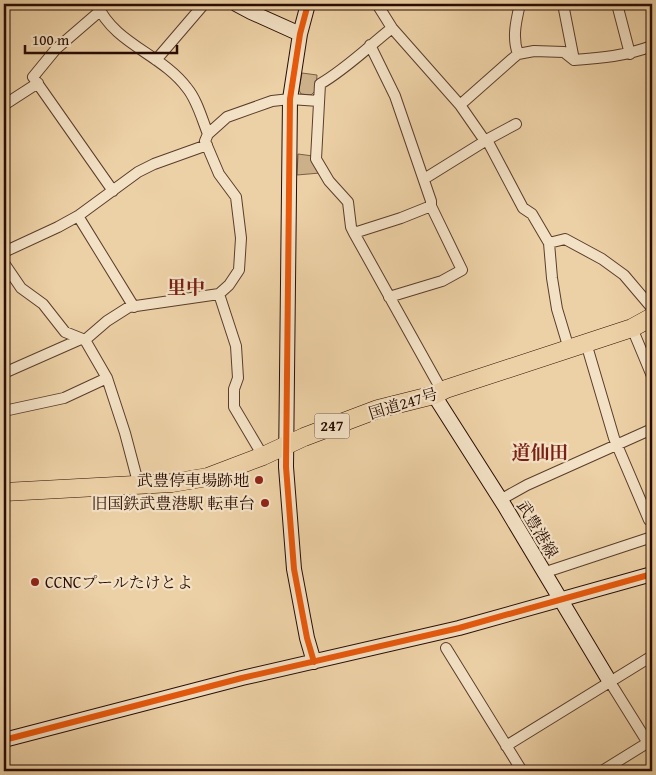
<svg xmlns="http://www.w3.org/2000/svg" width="656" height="775" viewBox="0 0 656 775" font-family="'Gentium Book Plus','Noto Serif JP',serif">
  <rect width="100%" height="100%" fill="#edd1a6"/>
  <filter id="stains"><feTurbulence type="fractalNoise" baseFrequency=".004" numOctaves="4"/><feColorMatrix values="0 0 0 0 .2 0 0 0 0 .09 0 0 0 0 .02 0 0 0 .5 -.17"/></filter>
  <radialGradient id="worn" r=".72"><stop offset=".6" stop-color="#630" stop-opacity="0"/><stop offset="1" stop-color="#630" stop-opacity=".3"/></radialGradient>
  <path fill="#ccb08a" stroke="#7a5e46" d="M 302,73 L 317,75 L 316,90 L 311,95 L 301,94 L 299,90 Z
    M 298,154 L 313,156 L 320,173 L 297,175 Z"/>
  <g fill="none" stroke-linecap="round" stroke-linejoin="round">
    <g stroke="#5a3d2b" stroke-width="12">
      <path id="street" d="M 97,4 C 114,44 162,54 187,88 C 197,100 202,119 208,134
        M 377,4 L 392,28 L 460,105 L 485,141
        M 563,4 L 574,60
        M 617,4 L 630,54
        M 100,11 L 56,49 L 33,77 L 113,191
        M 392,28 C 368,47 346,69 320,84 L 316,159 L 329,181 L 348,202 L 351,227 L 354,233 L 442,391
        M 370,45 L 395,96 L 431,201 L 431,206 L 462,270 L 442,281 L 389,297
        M 518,54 C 512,38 516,21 520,4
        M 156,60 L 204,4
        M 4,105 L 38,83
        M 460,105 L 512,59 L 518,54 L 534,51 L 564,52 L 574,60 C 602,58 625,56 652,46
        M 487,140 L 523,208 L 532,214 L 549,243 L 552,278 L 557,309 L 569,349
        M 424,179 L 490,138 L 516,124
        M 78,216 L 134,307
        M 354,233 L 401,218 L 431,206
        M 549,243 L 565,239 L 602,259 L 624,275 L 652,308
        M 4,252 L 58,227 L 78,216 L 138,172 L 154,164 L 207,145
        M 4,263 L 21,288 L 43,304 L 65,332 L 85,340 L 107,321 L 129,307 L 219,294 L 229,285 L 239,270 L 241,238 L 236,197 L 219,174 L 205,141 L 208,134 L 227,117 L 272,101 L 290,99 L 319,101
        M 219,294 L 236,346 L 238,378 L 234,389 L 234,407 L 263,456
        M 632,328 L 652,376
        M 85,340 L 107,378 L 125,433 L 139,486
        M 586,343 L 614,438 L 649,520 L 652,518
        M 4,373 L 81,339
        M 4,411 L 64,398 L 107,378
        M 500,500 L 527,485 L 652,429
        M 543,573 L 652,537
        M 446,648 L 522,771
        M 610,682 L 648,743
        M 506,746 L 652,656
        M 602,771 L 652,740"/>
    </g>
    <g stroke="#290c02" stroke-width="16">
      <path id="secondary" d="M 236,4 L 251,12 L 300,34
        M 308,4 L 300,34 L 290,99 L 286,467 L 294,569 L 307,638 L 314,662
        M 434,395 L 504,505 L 610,682
        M 4,740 L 242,678 L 459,628 L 652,574"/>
    </g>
    <g stroke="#290c02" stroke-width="19">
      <path id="highway" d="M 4,492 L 172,483 L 208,477 L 263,456 L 304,437 L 378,409 L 434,395 L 446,389 L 632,328 L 652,317"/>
    </g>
    <use href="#street" stroke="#f3e1c5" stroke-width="10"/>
    <use href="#secondary" stroke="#f3e1c5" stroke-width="14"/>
    <use href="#highway" stroke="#edd1a6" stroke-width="18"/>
    <g stroke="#f3e1c5" stroke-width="9">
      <path id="cycleway" d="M 308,4 L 300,34 L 290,99 L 286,467 L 294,569 L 307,638 L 314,662
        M 4,740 L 242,678 L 459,628 L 652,574"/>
    </g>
    <use href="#cycleway" stroke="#e8590c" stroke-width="6"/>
  </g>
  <g fill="#8f2418" stroke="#f3e1c5" stroke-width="2">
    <circle cx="259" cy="480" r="5"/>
    <circle cx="265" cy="503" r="5"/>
    <circle cx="35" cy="582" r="5"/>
  </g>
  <g text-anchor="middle" stroke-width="4.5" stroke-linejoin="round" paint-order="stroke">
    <rect fill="#f3e1c5" stroke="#664c3c" stroke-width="1" x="314.5" y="413.5" width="35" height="25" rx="4"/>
    <g font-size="15" font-weight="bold" fill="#290c02">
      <text x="332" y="431">247</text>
    </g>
    <g font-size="16" fill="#290c02" stroke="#f3e1c5">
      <text transform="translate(403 403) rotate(-17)" y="6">国道247号</text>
      <text transform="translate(538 529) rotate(59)" y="6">武豊港線</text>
    </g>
    <g font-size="16" fill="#290c02" stroke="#f3e1c5" text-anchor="end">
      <text x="249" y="486">武豊停車場跡地</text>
      <text x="255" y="509">旧国鉄武豊港駅 転車台</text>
      <text x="45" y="588" text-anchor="start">CCNCプールたけとよ</text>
    </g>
    <g font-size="19" font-weight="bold" fill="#7a1f14" stroke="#f3e1c5">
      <text x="186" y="294">里中</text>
      <text x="540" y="459">道仙田</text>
    </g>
  </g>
  <rect width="656" height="775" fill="none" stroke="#edd1a6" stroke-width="20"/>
  <rect x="5" y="5" width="646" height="765" fill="none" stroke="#290c02" stroke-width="2.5"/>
  <rect x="10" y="10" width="636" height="755" fill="none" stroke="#290c02"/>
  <path d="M25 45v8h152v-8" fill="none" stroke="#290c02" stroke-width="2.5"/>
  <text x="32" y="45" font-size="15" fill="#290c02" stroke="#f3e1c5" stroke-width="4" paint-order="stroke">100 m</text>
  <rect width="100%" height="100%" filter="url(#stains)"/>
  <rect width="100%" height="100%" fill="url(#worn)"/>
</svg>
